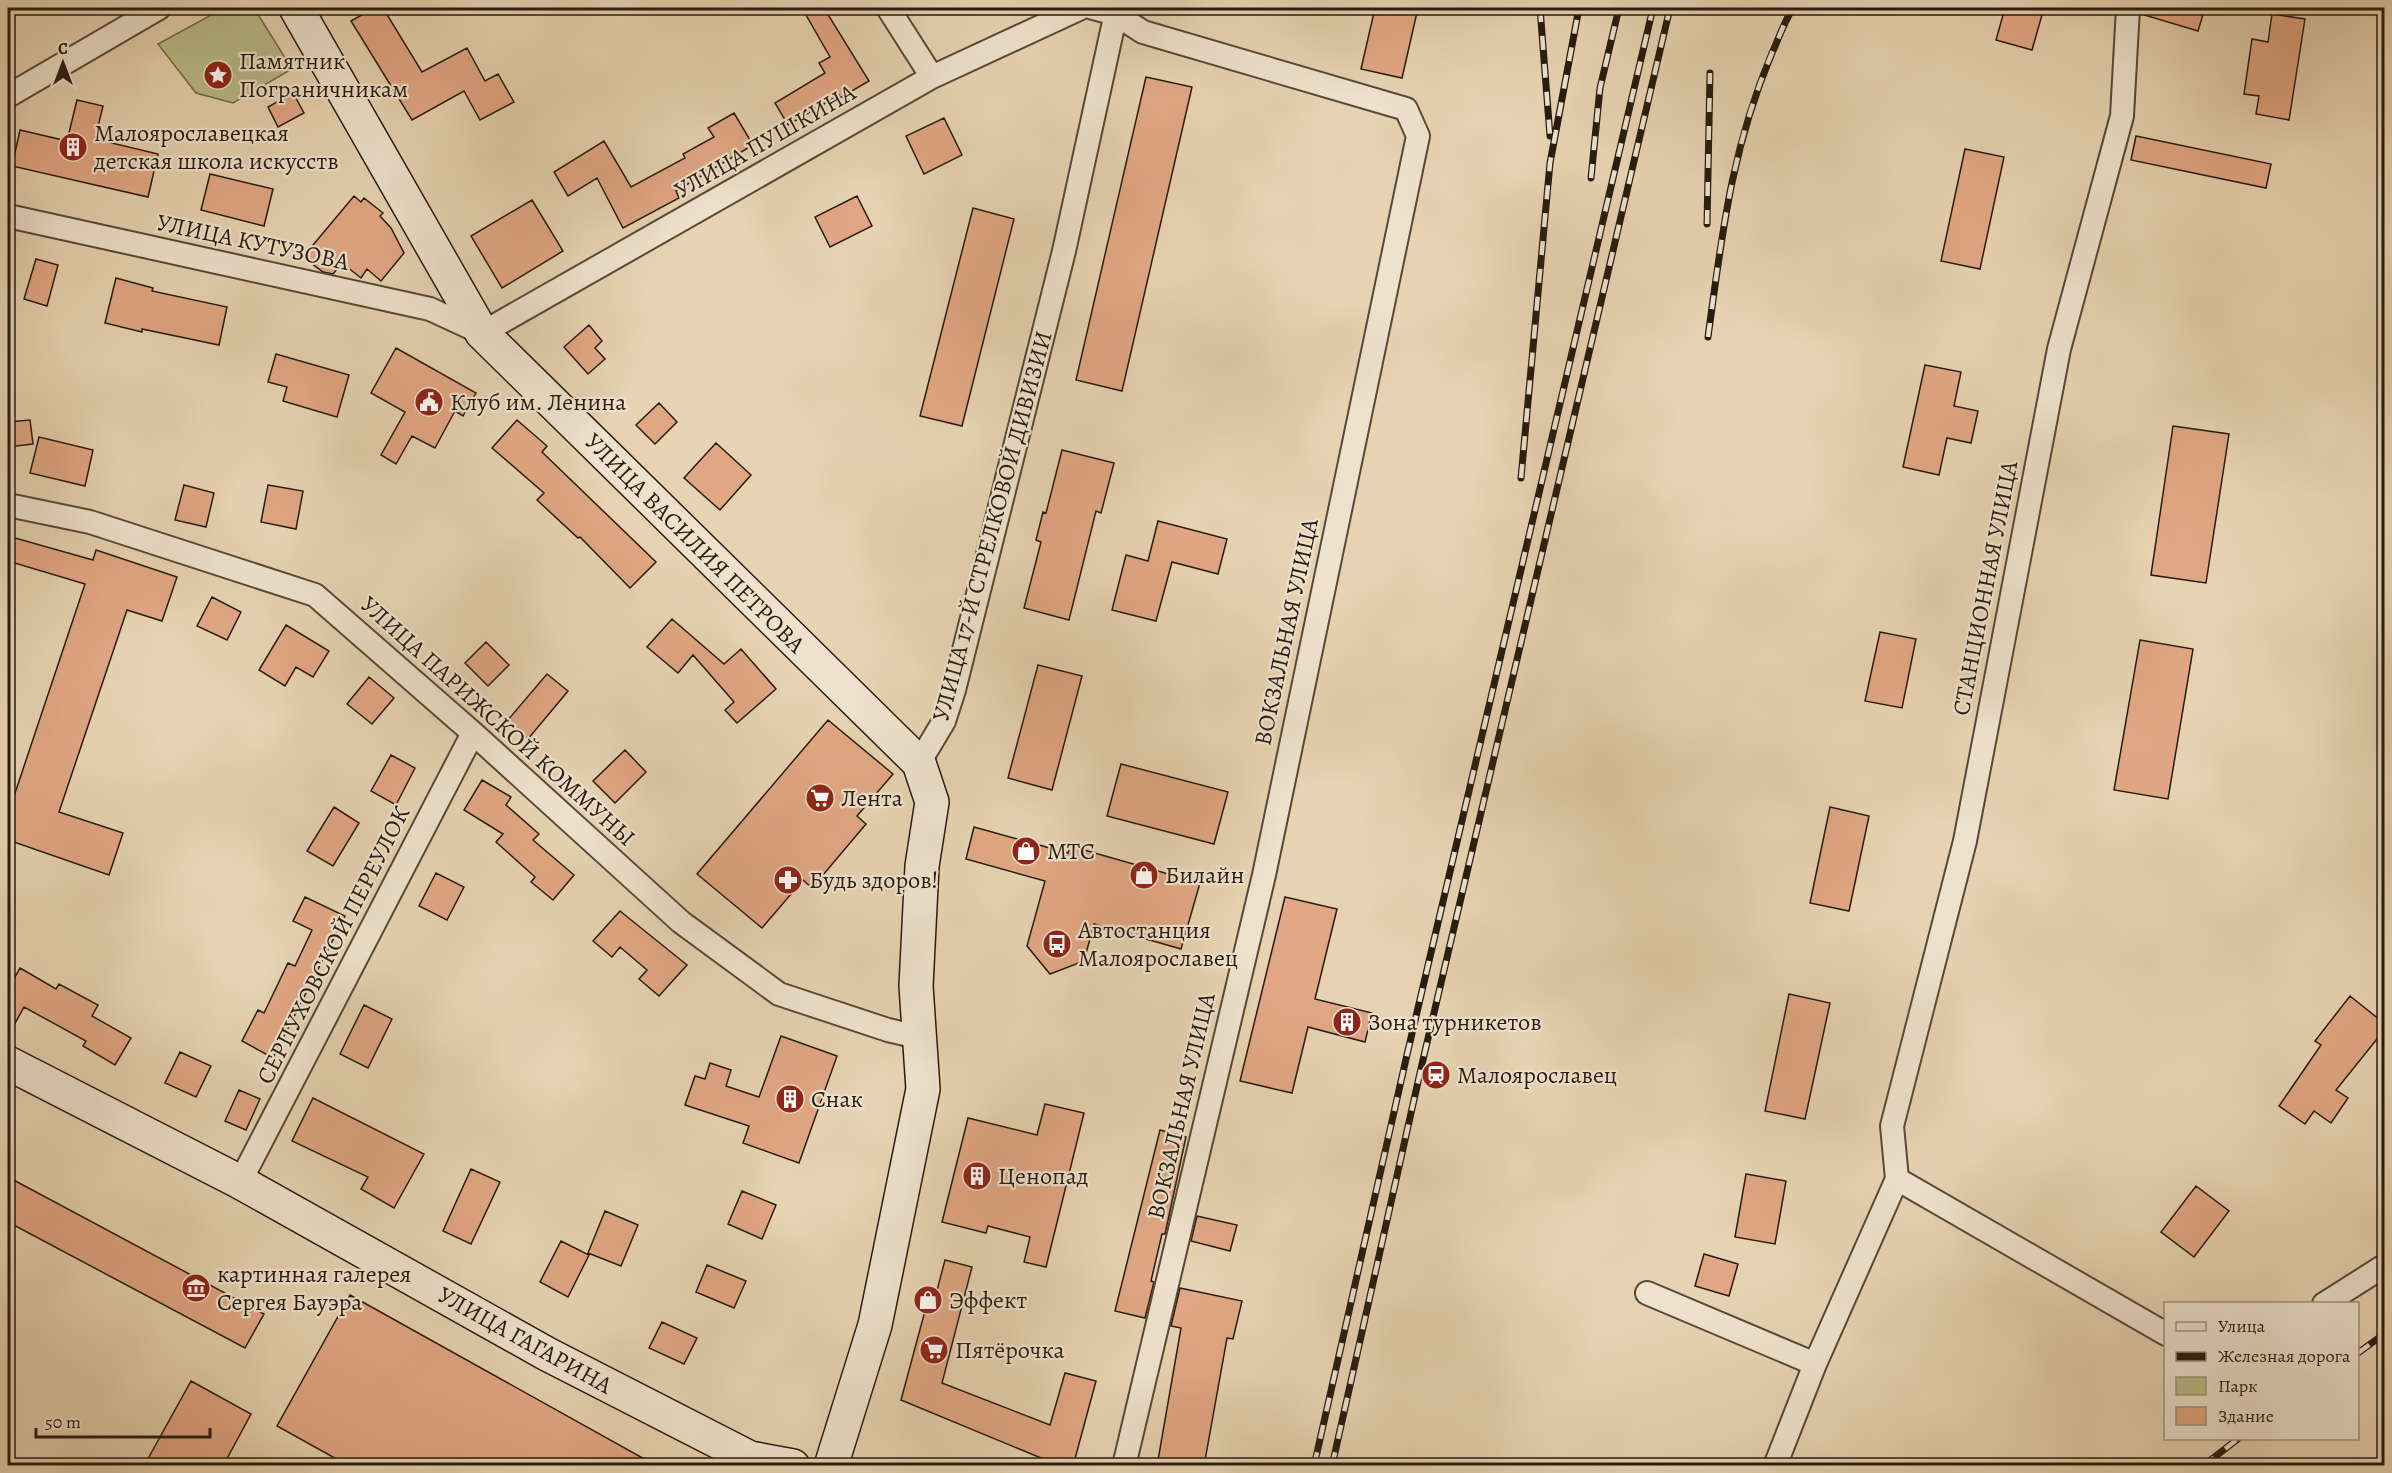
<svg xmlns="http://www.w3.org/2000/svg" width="2392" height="1473" viewBox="0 0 2392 1473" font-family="Alegreya,serif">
  <rect width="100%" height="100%" fill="#e7d3b2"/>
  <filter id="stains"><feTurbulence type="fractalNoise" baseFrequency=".00333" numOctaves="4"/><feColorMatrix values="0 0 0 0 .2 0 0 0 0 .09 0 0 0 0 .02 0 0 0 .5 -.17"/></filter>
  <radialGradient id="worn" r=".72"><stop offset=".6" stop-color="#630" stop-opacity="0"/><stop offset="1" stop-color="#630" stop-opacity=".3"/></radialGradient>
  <path fill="#b9bb89" stroke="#706b4c" stroke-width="1.5" d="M 224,8 L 254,8 L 292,69 L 233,103 L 196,93 L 158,44 Z"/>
  <path fill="#e1a784" stroke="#271b10" stroke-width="1.5" d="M 374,8 L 383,8 L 422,72 L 467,48 L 485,81 L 498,74 L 514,102 L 480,120 L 464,91 L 412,120 L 351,21 Z
    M 802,8 L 824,8 L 869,81 L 840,98 L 839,95 L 788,125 L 775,103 L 825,73 L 819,63 L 830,57 Z
    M 1375,8 L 1418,8 L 1402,78 L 1361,69 Z
    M 2005,8 L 2044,8 L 2032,50 L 1996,40 Z
    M 2141,8 L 2205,8 L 2198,31 L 2141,14 Z
    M 2272,14 L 2305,19 L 2289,120 L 2256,114 L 2259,96 L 2244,94 L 2252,39 L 2268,42 Z
    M 1146,77 L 1192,87 L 1122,391 L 1076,380 Z
    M 293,93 L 304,113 L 278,127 L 268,107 Z
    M 77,100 L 103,106 L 95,139 L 158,154 L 148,197 L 12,166 L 20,130 L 67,141 Z
    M 734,113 L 753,145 L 676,191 L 679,198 L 623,228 L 597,178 L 568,196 L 554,172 L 604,141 L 631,187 L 685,158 L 683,154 L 714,137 L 708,128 Z
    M 944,118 L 962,155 L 924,174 L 906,136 Z
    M 2136,136 L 2271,164 L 2266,188 L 2131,160 Z
    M 1965,149 L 2004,157 L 1980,269 L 1941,261 Z
    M 210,174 L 273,189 L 264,226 L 201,210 Z
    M 354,196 L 361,202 L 364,198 L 383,213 L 380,216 L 391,228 L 404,253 L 381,281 L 367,269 L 361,278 L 342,263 L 333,274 L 323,272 L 303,257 Z
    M 857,196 L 872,226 L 830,247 L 815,217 Z
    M 532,200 L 563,251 L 502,288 L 471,236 Z
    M 973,208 L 1014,219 L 962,426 L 920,416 Z
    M 36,259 L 58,265 L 47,306 L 24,299 Z
    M 116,278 L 153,288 L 152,291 L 227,307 L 219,345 L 142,329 L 142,332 L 105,323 Z
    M 589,325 L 602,341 L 595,348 L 605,359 L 588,374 L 564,347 Z
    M 396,348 L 476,393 L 463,416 L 455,411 L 435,448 L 412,436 L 396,464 L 381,455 L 405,412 L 371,393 Z
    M 276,354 L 349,375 L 337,417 L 283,401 L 287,387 L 268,382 Z
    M 1925,365 L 1961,372 L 1954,406 L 1978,411 L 1971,443 L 1947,438 L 1939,475 L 1903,467 Z
    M 659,403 L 677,422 L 655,444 L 636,425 Z
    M 30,420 L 33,444 L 8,447 L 8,422 Z
    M 517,420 L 547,446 L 542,452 L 656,562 L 630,588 L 580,537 L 578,538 L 537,500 L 544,493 L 492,448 Z
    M 2173,426 L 2229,434 L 2206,583 L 2151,575 Z
    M 39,437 L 93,450 L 85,486 L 30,473 Z
    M 716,443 L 751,475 L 720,510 L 684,478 Z
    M 1062,450 L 1114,463 L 1101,513 L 1096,511 L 1069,620 L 1024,608 L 1041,542 L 1036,540 L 1043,512 L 1046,513 Z
    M 184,485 L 214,493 L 206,527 L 175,520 Z
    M 268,485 L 303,491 L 296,529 L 261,522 Z
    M 1158,521 L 1227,539 L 1218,574 L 1172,562 L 1156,621 L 1112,610 L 1126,555 L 1148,561 Z
    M 15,538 L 93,560 L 96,550 L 177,577 L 162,621 L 127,610 L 59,812 L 123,833 L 109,875 L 8,840 L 8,814 L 85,584 L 8,561 Z
    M 212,597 L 241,612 L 227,640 L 197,626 Z
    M 672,619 L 724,664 L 741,649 L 776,689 L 737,723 L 725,710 L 734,702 L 693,655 L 678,673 L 647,647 Z
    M 286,625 L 329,651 L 313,677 L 296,667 L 285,686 L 259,670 Z
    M 1880,632 L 1916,639 L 1902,708 L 1865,701 Z
    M 2140,640 L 2193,649 L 2168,799 L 2114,790 Z
    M 486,642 L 509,665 L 488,686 L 465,663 Z
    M 1038,665 L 1082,676 L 1052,790 L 1008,778 Z
    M 547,674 L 568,691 L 528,739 L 507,721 Z
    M 369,677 L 394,698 L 372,724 L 347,704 Z
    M 828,720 L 893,774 L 857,816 L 866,824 L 812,888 L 803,880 L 762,928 L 697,874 Z
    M 625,750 L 646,772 L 615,803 L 593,781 Z
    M 391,755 L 415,768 L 396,805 L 371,791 Z
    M 1121,764 L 1228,792 L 1214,844 L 1107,816 Z
    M 482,780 L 511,797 L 506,805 L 539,834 L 533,840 L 574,875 L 553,900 L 531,882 L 535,877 L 496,842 L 503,834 L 464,810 Z
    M 334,807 L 359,823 L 333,866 L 307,851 Z
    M 1830,807 L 1869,816 L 1849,911 L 1810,903 Z
    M 974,827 L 1068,853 L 1070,846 L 1200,883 L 1181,949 L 1094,924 L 1084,961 L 1050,974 L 1027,946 L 1045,881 L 966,859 Z
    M 436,873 L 464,887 L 447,920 L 419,906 Z
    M 305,897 L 345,916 L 273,1058 L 242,1041 L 258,1010 L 264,1013 L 288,963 L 295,966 L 312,930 L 293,921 Z
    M 1285,897 L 1337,909 L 1315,999 L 1372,1013 L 1365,1042 L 1308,1027 L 1292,1093 L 1240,1081 Z
    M 620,911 L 687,965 L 659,996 L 639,979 L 647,970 L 620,947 L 612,957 L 593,941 Z
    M 20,968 L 56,989 L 59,984 L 98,1005 L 92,1016 L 131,1038 L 115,1065 L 83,1046 L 86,1041 L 24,1007 L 8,1036 L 8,990 Z
    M 1789,994 L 1830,1003 L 1805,1119 L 1765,1111 Z
    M 2350,996 L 2385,1024 L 2385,1029 L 2336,1090 L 2348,1098 L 2331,1123 L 2314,1111 L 2305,1124 L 2279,1106 L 2321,1045 L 2315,1041 Z
    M 364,1005 L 392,1019 L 368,1068 L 340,1054 Z
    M 781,1036 L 837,1056 L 799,1163 L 743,1143 L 749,1126 L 685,1105 L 695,1076 L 705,1079 L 710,1063 L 731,1070 L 726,1086 L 759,1097 Z
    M 180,1052 L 211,1066 L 196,1097 L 165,1083 Z
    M 239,1090 L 260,1099 L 246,1130 L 225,1121 Z
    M 313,1098 L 424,1154 L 394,1208 L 361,1189 L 368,1177 L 292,1141 Z
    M 1045,1104 L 1084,1113 L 1046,1267 L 1024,1262 L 1030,1237 L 988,1226 L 986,1233 L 942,1222 L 968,1118 L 1037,1135 Z
    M 1160,1130 L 1186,1137 L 1165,1234 L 1162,1234 L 1151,1281 L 1154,1282 L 1145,1318 L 1115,1311 Z
    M 471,1169 L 500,1182 L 471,1244 L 443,1231 Z
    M 1746,1174 L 1786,1181 L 1775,1244 L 1735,1237 Z
    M 8,1177 L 264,1314 L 245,1348 L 8,1222 Z
    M 2196,1186 L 2229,1211 L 2194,1257 L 2161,1232 Z
    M 742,1191 L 776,1205 L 762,1239 L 728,1224 Z
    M 605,1211 L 638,1225 L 621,1266 L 588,1253 Z
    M 1197,1216 L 1237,1225 L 1230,1251 L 1191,1241 Z
    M 561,1241 L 589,1255 L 568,1297 L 540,1282 Z
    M 1704,1254 L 1738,1264 L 1729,1296 L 1695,1286 Z
    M 945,1260 L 972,1267 L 942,1383 L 1050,1425 L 1065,1373 L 1096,1381 L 1073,1466 L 1041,1458 L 901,1400 L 929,1296 L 935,1298 Z
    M 707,1265 L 746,1281 L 734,1308 L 696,1292 Z
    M 1180,1288 L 1242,1301 L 1233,1339 L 1227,1338 L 1204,1466 L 1157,1466 L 1181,1328 L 1171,1326 Z
    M 350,1295 L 657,1466 L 349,1466 L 277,1426 Z
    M 662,1322 L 697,1338 L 684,1364 L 649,1348 Z
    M 191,1381 L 251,1414 L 223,1466 L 144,1466 Z"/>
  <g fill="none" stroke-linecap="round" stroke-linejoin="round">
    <g stroke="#574938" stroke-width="26">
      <path id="minor" d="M 888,8 L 932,77
        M 1093,8 L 1115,14 L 1143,32 L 1406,109 L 1418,136 L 1264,875 L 1124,1466
        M 8,96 L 159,8
        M 8,216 L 430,309 L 482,333 L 932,77 L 1081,8
        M 8,505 L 90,522 L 315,595 L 473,733 L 681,922 L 779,994 L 888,1030 L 922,1038
        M 919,763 L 944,721 L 954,690 L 1064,251 L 1117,8
        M 1897,1179 L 2166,1334
        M 240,1182 L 473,733
        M 1647,1293 L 1815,1364 L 1897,1179 L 1892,1126 L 1965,841 L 2059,349 L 2122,116 L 2128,8
        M 2324,1304 L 2384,1266
        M 1775,1466 L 1815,1364"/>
    </g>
    <g stroke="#271b10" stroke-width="36">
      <path id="secondary" d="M 296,8 L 482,333 L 919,763 L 932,802 L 922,866 L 916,986 L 923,1089 L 875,1325 L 831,1466
        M 8,1063 L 240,1182 L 547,1354 L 750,1458 L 793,1466"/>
    </g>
    <use href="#minor" stroke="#efe2cd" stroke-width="22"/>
    <use href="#secondary" stroke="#efe2cd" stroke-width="33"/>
    <g stroke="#271b10" stroke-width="7">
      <path id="rail" d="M 1540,8 L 1550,136
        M 1591,178 L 1600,88 L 1619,8
        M 1707,224 L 1710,73
        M 1708,337 C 1722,235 1731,150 1772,53 C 1779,38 1784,22 1793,8
        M 1521,478 L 1550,163 L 1579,8
        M 2358,1353 L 2384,1334
        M 1314,1466 L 1406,1059 L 1653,8
        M 1332,1466 L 1422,1064 L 1670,8
        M 2203,1466 L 2239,1438"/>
    </g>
    <use href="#rail" stroke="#efe2cd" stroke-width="4.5" stroke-dasharray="14" stroke-linecap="butt"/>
  </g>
  <defs>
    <g id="sight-disc" transform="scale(1.5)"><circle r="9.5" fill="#8f2418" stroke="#efe2cd"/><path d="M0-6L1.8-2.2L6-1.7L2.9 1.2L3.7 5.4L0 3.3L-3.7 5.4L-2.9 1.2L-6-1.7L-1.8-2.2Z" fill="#fff"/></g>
    <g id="building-disc" transform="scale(1.5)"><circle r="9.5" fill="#8f2418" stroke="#efe2cd"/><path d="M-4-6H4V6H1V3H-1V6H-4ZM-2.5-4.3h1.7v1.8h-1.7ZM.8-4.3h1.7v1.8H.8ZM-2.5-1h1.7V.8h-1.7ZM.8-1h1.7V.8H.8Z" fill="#fff"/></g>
    <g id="civic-disc" transform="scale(1.5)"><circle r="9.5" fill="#8f2418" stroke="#efe2cd"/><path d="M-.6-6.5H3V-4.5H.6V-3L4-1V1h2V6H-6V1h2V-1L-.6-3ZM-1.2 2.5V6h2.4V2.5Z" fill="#fff"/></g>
    <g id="supermarket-disc" transform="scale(1.5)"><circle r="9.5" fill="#8f2418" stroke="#efe2cd"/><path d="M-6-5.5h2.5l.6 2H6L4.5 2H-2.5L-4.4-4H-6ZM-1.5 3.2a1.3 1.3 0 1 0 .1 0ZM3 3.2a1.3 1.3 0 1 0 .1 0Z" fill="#fff"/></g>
    <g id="shop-disc" transform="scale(1.5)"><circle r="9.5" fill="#8f2418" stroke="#efe2cd"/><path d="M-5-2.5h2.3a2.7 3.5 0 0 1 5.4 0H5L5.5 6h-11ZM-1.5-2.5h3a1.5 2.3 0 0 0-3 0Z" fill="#fff"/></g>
    <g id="pharmacy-disc" transform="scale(1.5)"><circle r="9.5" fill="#8f2418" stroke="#efe2cd"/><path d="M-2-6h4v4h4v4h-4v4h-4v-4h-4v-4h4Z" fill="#fff"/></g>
    <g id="bus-disc" transform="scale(1.5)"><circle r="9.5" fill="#8f2418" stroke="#efe2cd"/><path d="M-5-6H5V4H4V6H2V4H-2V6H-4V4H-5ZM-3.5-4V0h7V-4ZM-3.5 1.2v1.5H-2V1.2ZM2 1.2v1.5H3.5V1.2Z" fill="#fff"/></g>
    <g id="station-disc" transform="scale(1.5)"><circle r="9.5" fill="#8f2418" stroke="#efe2cd"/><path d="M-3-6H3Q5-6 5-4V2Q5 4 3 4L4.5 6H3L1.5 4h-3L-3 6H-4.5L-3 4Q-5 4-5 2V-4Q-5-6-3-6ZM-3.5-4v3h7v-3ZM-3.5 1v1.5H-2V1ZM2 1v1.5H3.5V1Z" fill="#fff"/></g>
    <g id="museum-disc" transform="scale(1.5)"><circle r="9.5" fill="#8f2418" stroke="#efe2cd"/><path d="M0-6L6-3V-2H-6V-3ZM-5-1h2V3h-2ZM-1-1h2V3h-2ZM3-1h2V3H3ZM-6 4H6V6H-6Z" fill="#fff"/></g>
  </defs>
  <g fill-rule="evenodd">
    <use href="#sight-disc" x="218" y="75"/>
    <use href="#building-disc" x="73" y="147"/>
    <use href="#civic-disc" x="429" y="402"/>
    <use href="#supermarket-disc" x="820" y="798"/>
    <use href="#shop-disc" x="1026" y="851"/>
    <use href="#shop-disc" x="1144" y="875"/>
    <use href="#pharmacy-disc" x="788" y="880"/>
    <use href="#bus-disc" x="1057" y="944"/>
    <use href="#building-disc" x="1347" y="1022"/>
    <use href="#station-disc" x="1436" y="1075"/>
    <use href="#building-disc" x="790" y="1099"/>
    <use href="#building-disc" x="977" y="1176"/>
    <use href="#museum-disc" x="196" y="1288"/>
    <use href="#shop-disc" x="928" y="1300"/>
    <use href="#supermarket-disc" x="934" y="1350"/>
  </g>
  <g text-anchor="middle" stroke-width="4.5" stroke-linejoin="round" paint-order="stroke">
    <g font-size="24" fill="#271b10" stroke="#efe2cd" text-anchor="start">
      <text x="239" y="69">Памятник<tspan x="239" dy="28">Пограничникам</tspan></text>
      <text x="94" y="141">Малоярославецкая<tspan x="94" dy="28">детская школа искусств</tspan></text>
      <text x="450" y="410">Клуб им. Ленина</text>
      <text x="841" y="806">Лента</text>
      <text x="1047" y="859">МТС</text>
      <text x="1165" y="883">Билайн</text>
      <text x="809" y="888">Будь здоров!</text>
      <text x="1078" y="938">Автостанция<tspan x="1078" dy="28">Малоярославец</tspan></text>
      <text x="1368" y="1030">Зона турникетов</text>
      <text x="1457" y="1083">Малоярославец</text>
      <text x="811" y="1107">Снак</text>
      <text x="998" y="1184">Ценопад</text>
      <text x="217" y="1282">картинная галерея<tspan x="217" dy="28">Сергея Бауэра</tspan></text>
      <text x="949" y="1308">Эффект</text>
      <text x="955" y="1358">Пятёрочка</text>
    </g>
    <g font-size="24" fill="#271b10" stroke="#efe2cd">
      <text transform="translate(765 141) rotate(-30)" y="8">УЛИЦА ПУШКИНА</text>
      <text transform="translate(253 242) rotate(12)" y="8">УЛИЦА КУТУЗОВА</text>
      <text transform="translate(992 526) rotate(-75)" y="8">УЛИЦА 17-Й СТРЕЛКОВОЙ ДИВИЗИИ</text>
      <text transform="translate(695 543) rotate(45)" y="8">УЛИЦА ВАСИЛИЯ ПЕТРОВА</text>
      <text transform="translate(1985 588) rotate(-79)" y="8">СТАНЦИОННАЯ УЛИЦА</text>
      <text transform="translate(1286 632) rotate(-78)" y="8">ВОКЗАЛЬНАЯ УЛИЦА</text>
      <text transform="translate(498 721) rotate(42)" y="8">УЛИЦА ПАРИЖСКОЙ КОММУНЫ</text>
      <text transform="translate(333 945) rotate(-63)" y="8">СЕРПУХОВСКОЙ ПЕРЕУЛОК</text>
      <text transform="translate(1181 1106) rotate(-77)" y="8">ВОКЗАЛЬНАЯ УЛИЦА</text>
      <text transform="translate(525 1340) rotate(29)" y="8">УЛИЦА ГАГАРИНА</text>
    </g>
  </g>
  <rect width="2392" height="1473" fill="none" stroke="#e7d3b2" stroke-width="30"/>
  <rect x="9" y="9" width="2374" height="1455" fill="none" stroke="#271b10" stroke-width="3"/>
  <rect x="15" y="15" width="2362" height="1443" fill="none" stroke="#271b10" stroke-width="1.5"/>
  <rect x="2164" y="1302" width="195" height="138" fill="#efe2cd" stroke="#9f9281" stroke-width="1.5"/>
  <rect x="2176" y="1322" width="30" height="9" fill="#efe2cd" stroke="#9f9281" stroke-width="1.5"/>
  <text x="2218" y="1332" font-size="18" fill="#271b10">Улица</text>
  <rect x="2176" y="1352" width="30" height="9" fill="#271b10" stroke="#9f9281" stroke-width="1.5"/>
  <text x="2218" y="1362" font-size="18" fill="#271b10">Железная дорога</text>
  <rect x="2176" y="1377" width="30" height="18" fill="#b9bb89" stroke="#9f9281" stroke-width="1.5"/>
  <text x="2218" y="1392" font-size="18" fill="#271b10">Парк</text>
  <rect x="2176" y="1407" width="30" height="18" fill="#e1a784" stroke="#9f9281" stroke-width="1.5"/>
  <text x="2218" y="1422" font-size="18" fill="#271b10">Здание</text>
  <g transform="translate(63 63)" stroke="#efe2cd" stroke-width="4.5" paint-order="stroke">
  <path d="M0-4.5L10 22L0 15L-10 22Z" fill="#271b10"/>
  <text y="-9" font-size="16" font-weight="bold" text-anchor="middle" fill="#271b10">С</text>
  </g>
  <path d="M36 1428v9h174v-9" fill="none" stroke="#271b10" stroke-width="3"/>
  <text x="45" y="1428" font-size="18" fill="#271b10" stroke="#efe2cd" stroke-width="4.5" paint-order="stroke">50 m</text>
  <rect width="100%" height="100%" filter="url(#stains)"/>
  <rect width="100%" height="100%" fill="url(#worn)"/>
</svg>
